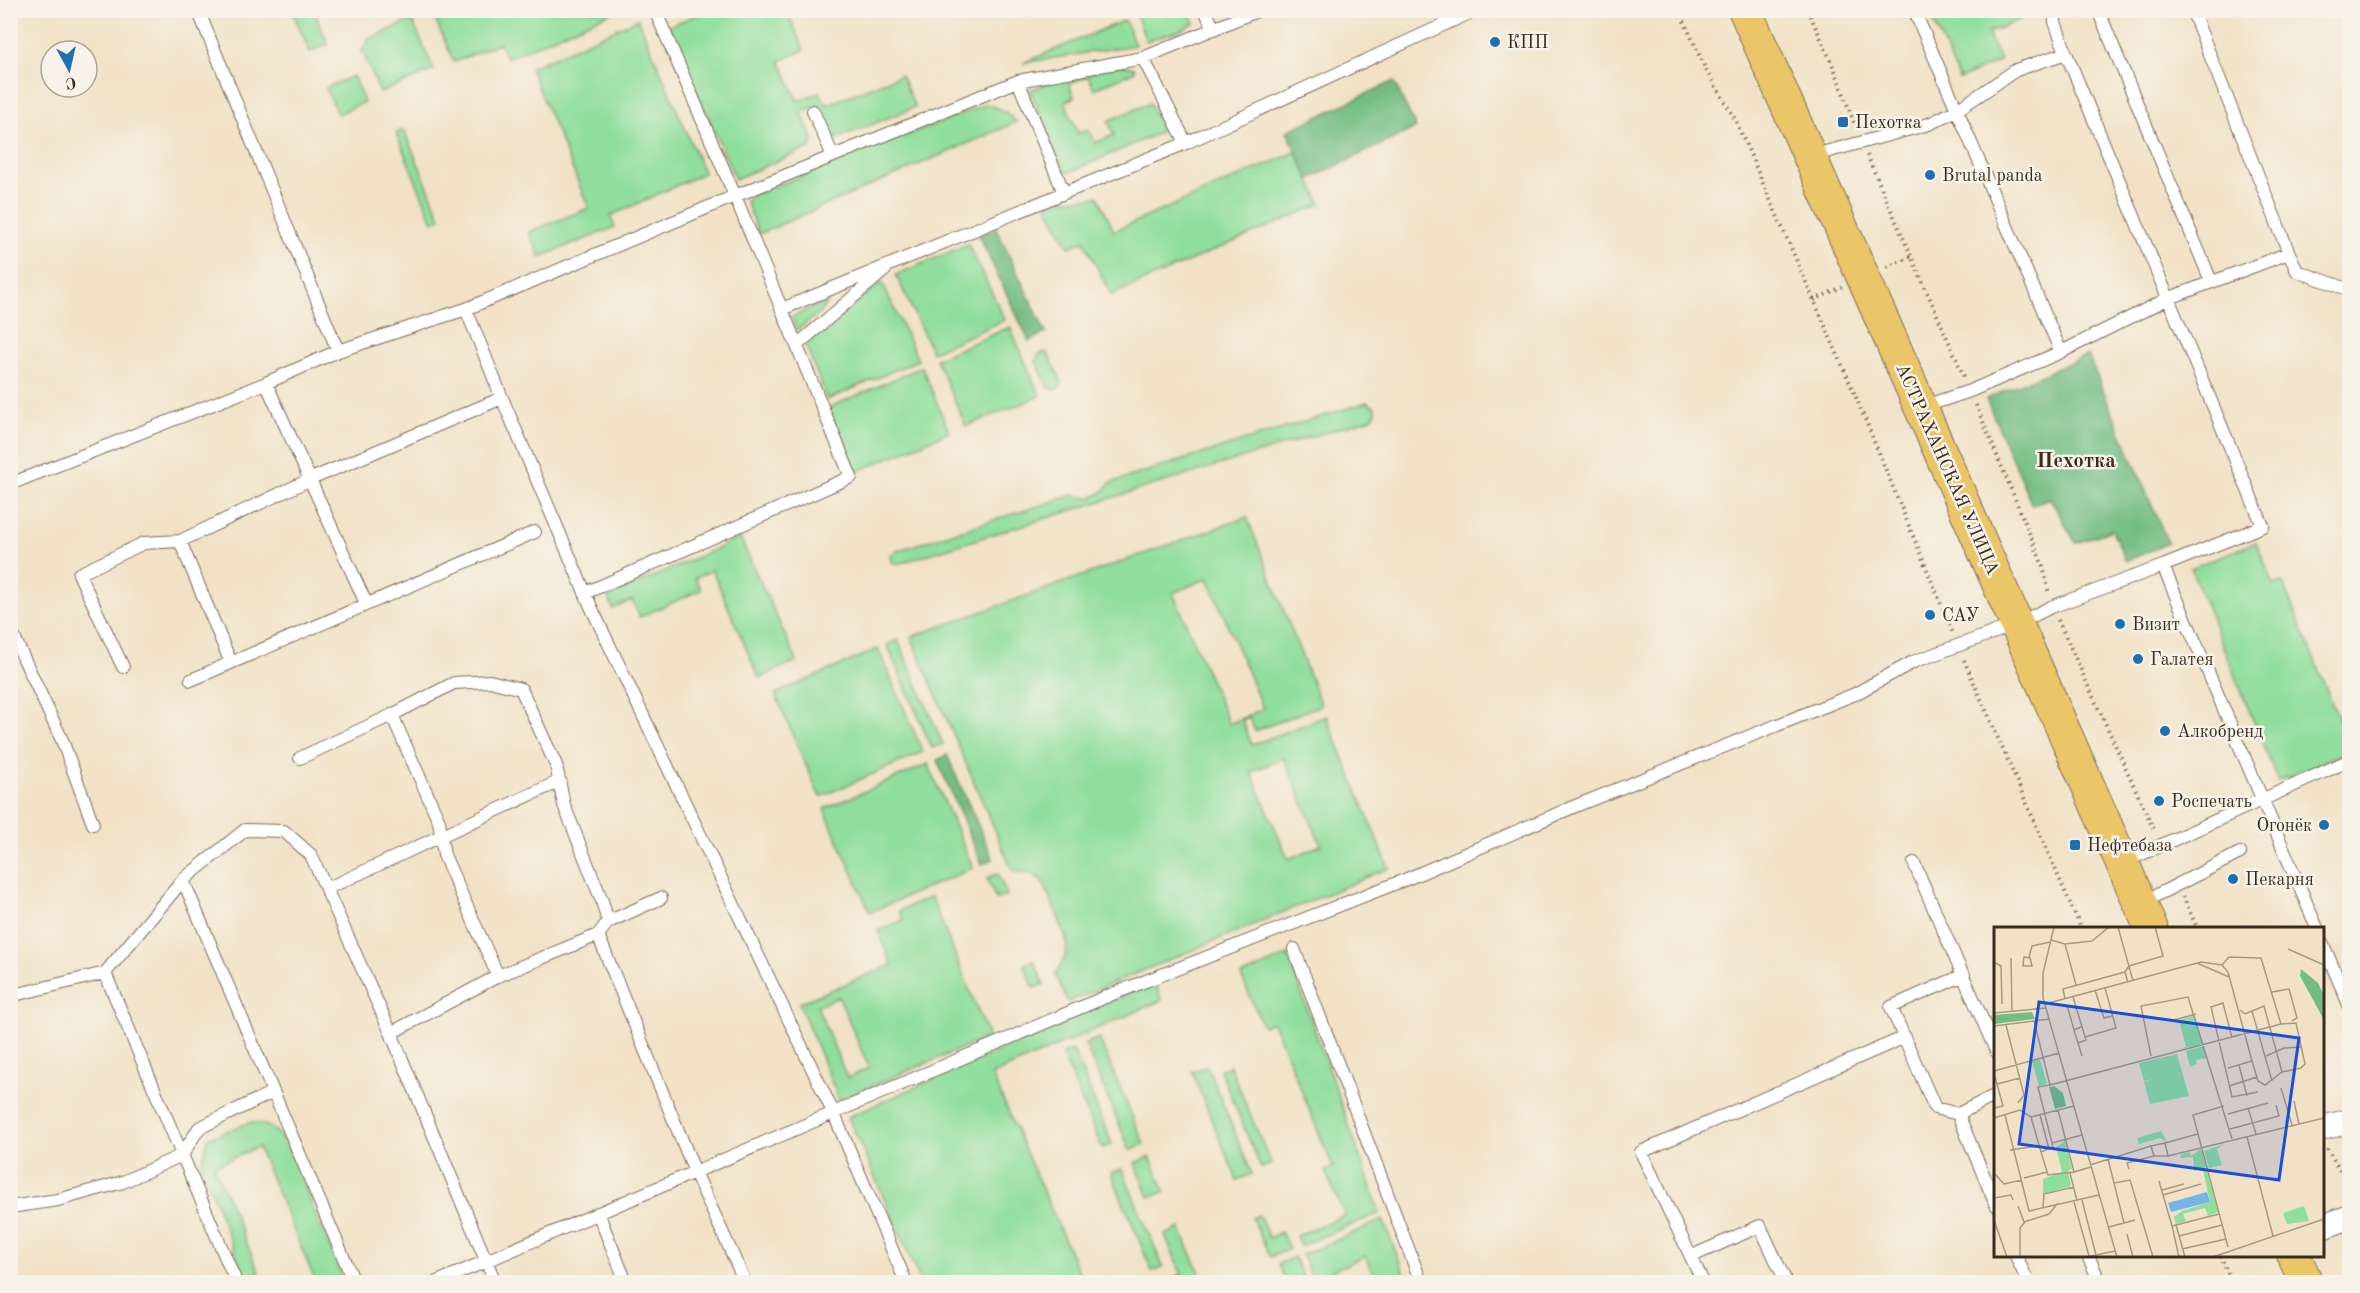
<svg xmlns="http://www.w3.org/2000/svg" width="2360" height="1293" viewBox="0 0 2360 1293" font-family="'Old Standard TT',serif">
  <rect width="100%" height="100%" fill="#f7f3e8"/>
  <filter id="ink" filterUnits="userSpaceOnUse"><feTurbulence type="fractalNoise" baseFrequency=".0167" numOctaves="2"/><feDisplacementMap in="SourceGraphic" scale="12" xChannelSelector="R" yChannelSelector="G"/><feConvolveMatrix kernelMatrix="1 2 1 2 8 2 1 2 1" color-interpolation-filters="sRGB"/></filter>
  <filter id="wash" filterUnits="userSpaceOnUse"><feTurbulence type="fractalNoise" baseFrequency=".008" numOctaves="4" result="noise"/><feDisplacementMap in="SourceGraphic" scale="24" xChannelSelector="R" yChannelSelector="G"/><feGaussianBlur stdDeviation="1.35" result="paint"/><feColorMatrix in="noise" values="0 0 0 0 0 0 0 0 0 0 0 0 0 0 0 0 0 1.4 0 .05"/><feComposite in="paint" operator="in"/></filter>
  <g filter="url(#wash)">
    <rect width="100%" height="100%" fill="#f1e2c7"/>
    <path fill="#8fde9d" stroke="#65845e" stroke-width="1.5" fill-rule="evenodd" d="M 292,11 L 314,11 L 328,44 L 310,52 Z
      M 438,11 L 438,10 L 615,11 L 506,58 L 500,43 L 454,62 L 435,19 Z
      M 706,11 L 787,11 L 804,50 L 780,61 L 798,101 L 820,92 L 826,105 L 901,75 L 915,107 L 833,140 L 827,132 L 815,106 L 801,113 L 813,139 L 811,147 L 735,179 L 669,26 Z
      M 1135,11 L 1189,11 L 1194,23 L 1181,30 L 1146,41 Z
      M 2028,11 L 2030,15 L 1988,33 L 2000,61 L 1959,79 L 1929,11 Z
      M 638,19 L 704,173 L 610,216 L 615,227 L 540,257 L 529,232 L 589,208 L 530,68 Z
      M 412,20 L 434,70 L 380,93 L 362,50 L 369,39 Z
      M 1125,20 L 1135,45 L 1023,63 Z
      M 1122,65 L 1134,68 L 1135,71 L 1094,89 L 1088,76 L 1069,84 L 1074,97 L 1065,102 L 1078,133 L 1088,130 L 1095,143 L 1114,135 L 1108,121 L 1150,103 L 1161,130 L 1159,133 L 1070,172 L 1063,171 L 1030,90 L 1068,75 Z
      M 353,76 L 364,102 L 338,114 L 326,88 Z
      M 987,104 L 1005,112 L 1017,122 L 759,234 L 746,202 L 752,195 Z
      M 404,130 L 441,218 L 433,222 L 396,133 Z
      M 1296,152 L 1321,204 L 1111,295 L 1084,241 L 1069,247 L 1047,206 L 1062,199 L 1091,198 L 1098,196 L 1114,231 Z
      M 968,244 L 1005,320 L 932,352 L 896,275 Z
      M 882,282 L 918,360 L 827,400 L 805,343 Z
      M 829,300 L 820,313 L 797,330 L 791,317 Z
      M 1010,327 L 1040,396 L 966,426 L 936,359 Z
      M 1047,352 L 1062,382 L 1060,387 L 1054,390 L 1048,387 L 1036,361 L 1039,354 Z
      M 922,367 L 949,432 L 856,472 L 828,408 Z
      M 1367,402 L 1375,407 L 1376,412 L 1372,418 L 897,564 L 892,562 L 891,555 L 896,551 L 1073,495 C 1089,501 1101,497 1110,483 Z
      M 1247,517 L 1321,705 L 1255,731 L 1249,717 L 1242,720 L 1252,745 L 1326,716 L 1389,868 L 1068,1002 L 1055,974 C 1062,965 1067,956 1067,944 C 1067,937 1045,883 1040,879 C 1032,872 1022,872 1013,872 L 911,637 ZM 1208,578 L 1263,709 L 1229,724 L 1173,593 ZM 1284,758 L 1321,845 L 1288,859 L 1251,772 Z
      M 740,538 L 797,661 L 759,678 L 712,570 L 695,578 L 701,590 L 640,617 L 632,600 L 613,609 L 608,597 Z
      M 2256,542 L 2274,585 L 2282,582 L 2349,744 L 2349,751 L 2278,781 L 2191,568 Z
      M 898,640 L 943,744 L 932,748 L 887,645 Z
      M 878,649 L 923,752 L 820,797 L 775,694 Z
      M 928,764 L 973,868 L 870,912 L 824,809 Z
      M 998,874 L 1007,895 L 996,899 L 987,878 Z
      M 931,897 L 989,1037 L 839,1100 L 799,1003 L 892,965 L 878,931 L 903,920 L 899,911 ZM 839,997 L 869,1068 L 847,1078 L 817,1006 Z
      M 1288,955 L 1380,1213 L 1300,1246 L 1296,1236 L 1345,1215 L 1325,1171 L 1333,1167 L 1273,1022 L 1263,1026 L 1241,976 Z
      M 1034,961 L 1044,984 L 1034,988 L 1024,965 Z
      M 1154,982 L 1162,1000 L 992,1075 L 1083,1282 L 921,1282 L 848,1117 Z
      M 1099,1038 L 1144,1144 L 1130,1150 L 1085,1044 Z
      M 1073,1050 L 1112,1144 L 1102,1148 L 1062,1054 Z
      M 1207,1066 L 1252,1174 L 1237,1180 L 1192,1072 Z
      M 1230,1066 L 1271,1164 L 1261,1168 L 1220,1070 Z
      M 251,1122 C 274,1125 280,1133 291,1153 L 344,1282 L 316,1282 L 258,1147 L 214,1166 L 263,1282 L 246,1282 L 201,1164 L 208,1138 Z
      M 1150,1157 L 1165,1191 L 1149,1197 L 1135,1163 Z
      M 1122,1169 L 1163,1267 L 1152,1271 L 1111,1173 Z
      M 1259,1215 L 1269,1238 L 1281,1232 L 1289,1249 L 1270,1257 L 1252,1218 Z
      M 1383,1220 L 1408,1282 L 1376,1282 L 1365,1256 L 1313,1279 L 1302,1255 Z
      M 1180,1228 L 1204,1282 L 1185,1282 L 1165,1235 Z
      M 1294,1257 L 1305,1282 L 1286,1282 L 1278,1264 Z"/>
    <path fill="#73bd84" stroke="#577451" stroke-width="1.5" d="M 1394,81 L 1416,128 L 1309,179 L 1287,131 Z
      M 996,228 L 1046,333 L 1029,341 L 979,236 Z
      M 2088,355 L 2168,543 L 2126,561 L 2112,530 L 2076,543 L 2050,498 L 2032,505 L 1986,399 Z
      M 947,755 L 993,859 L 982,864 L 937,760 Z"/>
  </g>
  <g filter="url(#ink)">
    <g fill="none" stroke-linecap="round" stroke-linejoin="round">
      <g stroke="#7b6a59" stroke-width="14">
        <path id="service" d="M 198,10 L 338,351
          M 1205,10 L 1214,29
          M 1914,10 L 2061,352
          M 2055,10 L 2055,22 L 2066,53 L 2263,526 L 2163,566
          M 2098,10 L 2211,281
          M 2192,10 L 2289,253
          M 1143,58 L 1259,10
          M 813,111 L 833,156
          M 1186,143 L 1476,10
          M 1811,156 L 1929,124 L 1957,110 L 2016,70 L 2066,53
          M 466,309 L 502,398 L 592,609 L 833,1112 L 906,1282
          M 782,309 L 1064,193
          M 797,345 L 885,270
          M 266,383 L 366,603
          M 1922,407 L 1970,391 L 2061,352 L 2167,299 L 2289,253 L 2297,271 L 2350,290
          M 10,484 L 266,383 L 338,351 L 466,309 L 735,196 L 1018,81 L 1143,58 L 1186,143 L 1064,193 L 1018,81
          M 180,541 L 231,663
          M 585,593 L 851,477 L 735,196 L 655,10
          M 10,629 L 62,740 L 93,824
          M 123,667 L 79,574 L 144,543 L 180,541 L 311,479 L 502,398
          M 191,680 L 535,532
          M 392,715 L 439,821 L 444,855 L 498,976
          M 300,758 L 392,715 L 454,683 L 490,681 L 521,689 L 556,765 L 564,805 L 602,901 L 608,922 L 598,935 L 695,1172 L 745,1282
          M 2124,862 L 2350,760
          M 1914,863 L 1996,1051
          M 183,880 L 354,1282
          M 326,889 L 560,781
          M 2141,903 L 2240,853
          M 608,922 L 661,898
          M 2322,942 L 2350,1007
          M 1294,949 L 1421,1282
          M 105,973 L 236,1282
          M 1964,975 L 1891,1007 L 1935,1108 L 1958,1114 L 1996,1205
          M 10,996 L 105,973 L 183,880 L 245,830 L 284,831 L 311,855 L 391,1033
          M 1958,1114 L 1996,1095
          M 10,1207 L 58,1200 L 123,1182 L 182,1155 L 199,1128 L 273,1092
          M 598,1213 L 626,1282
          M 1692,1256 L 1760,1226 L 1786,1282
          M 2016,1256 L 2028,1282
          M 2088,1256 L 2100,1282
          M 437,1282 L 1110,995 L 1407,879 L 1573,807 L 1855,694 L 1913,662 L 2017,624 L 2051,607 L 2163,566 L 2317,928
          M 495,1282 L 391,1033 L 498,976 L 598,935
          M 1165,1282 L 1174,1279
          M 1703,1282 L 1641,1152 L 1905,1037"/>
      </g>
      <g stroke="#7b6a59" stroke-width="26">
        <path id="minor" d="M 2322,1128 L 2350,1121
          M 2322,1227 L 2350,1217"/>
      </g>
      <g stroke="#7b6a59" stroke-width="35">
        <path id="primary" d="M 1745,10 L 2151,928
          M 2294,1256 L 2306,1282"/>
      </g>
      <path stroke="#7b6a59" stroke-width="4" stroke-dasharray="1.5 4.5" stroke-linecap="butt" d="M 1679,10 L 1706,70 L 1735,119 L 1853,390 L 1953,633
        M 1808,10 L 1836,73 L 1856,128
        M 1867,155 L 1965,379
        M 1887,267 L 1911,257
        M 1814,300 L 1842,287
        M 1976,405 L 2043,566 L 2049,594
        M 2058,620 L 2155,832
        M 1964,660 L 2081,928
        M 2183,896 L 2197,928
        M 2327,1149 L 2350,1187
        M 2220,1256 L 2232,1282"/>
      <use href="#service" stroke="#fff" stroke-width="12"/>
      <use href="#minor" stroke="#fff" stroke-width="24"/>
      <use href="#primary" stroke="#eac669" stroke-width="33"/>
    </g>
  </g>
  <g fill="#1f6fb2" stroke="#f7f3e8" stroke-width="2">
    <circle cx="1495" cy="42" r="6"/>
    <rect x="1837" y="116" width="12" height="12" rx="3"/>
    <circle cx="1930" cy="175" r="6"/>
    <circle cx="1930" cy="615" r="6"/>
    <circle cx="2120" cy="624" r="6"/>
    <circle cx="2138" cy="659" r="6"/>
    <circle cx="2165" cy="731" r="6"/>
    <circle cx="2159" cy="801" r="6"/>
    <circle cx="2324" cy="825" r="6"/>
    <rect x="2069" y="839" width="12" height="12" rx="3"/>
    <circle cx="2233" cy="879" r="6"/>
  </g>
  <g text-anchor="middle" stroke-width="5" stroke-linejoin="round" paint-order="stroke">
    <g font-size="18" fill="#3b2a1e" stroke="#f7f3e8" text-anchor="start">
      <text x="1507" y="48">КПП</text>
      <text x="1855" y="128">Пехотка</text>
      <text x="1942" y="181">Brutal panda</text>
      <text x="1942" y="621">САУ</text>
      <text x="2132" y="630">Визит</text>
      <text x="2150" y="665">Галатея</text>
      <text x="2177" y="737">Алкобренд</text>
      <text x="2171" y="807">Роспечать</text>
      <text x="2312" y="831" text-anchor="end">Огонёк</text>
      <text x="2087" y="851">Нефтебаза</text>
      <text x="2245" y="885">Пекарня</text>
    </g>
    <g font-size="18" fill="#3b2a1e" stroke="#f7f3e8">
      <text transform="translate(1948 469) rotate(66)" y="6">АСТРАХАНСКАЯ УЛИЦА</text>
    </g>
    <g font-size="21" font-weight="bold" fill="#3b2a1e" stroke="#f7f3e8">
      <text x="2076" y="467">Пехотка</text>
    </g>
  </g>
  <g transform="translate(1994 927)">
    <rect width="330" height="330" fill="#f1e2c7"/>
    <path d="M 201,88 L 209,117 L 173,125 L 192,120 L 185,93 ZM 210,119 L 213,131 L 202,133 L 203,137 L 196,140 L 192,124 ZM 183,127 L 195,169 L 156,177 L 150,155 L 159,152 L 150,154 L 145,136 ZM 46,132 L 53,157 L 45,159 L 38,134 ZM 167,204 L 173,215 L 166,211 L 145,217 L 143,211 ZM 71,214 L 78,242 L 74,244 L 77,259 L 49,267 L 49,252 L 68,245 L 62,220 ZM 230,217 L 223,222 L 228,238 L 215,241 L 210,224 ZM 207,222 L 212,240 L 200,244 L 199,230 L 187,231 L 186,228 L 195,225 L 197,229 ZM 213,242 L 224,285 L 214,289 L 211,281 L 189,287 L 192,294 L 182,297 L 180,290 L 188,284 L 216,275 L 209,243 ZM 310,279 L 315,294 L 293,297 L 289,286 Z" fill="#8fde9d"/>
    <path d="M 307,42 L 324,56 L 330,68 L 330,93 L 306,49 ZM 38,85 L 41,92 L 0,97 L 0,88 ZM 60,159 L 69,166 L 72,179 L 61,182 L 55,160 Z" fill="#73bd84"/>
    <path d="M 213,265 L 216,275 L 177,285 L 174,276 Z" fill="#74b4e8"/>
    <path fill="none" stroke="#a89883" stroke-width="1.5" d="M 60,0 L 49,46 L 49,71 L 123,330M 124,0 L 139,54M 57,13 L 71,17 L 98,14 L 115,0M 71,17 L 82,58M 294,22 L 330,38M 30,30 L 36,31 L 38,39 L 29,39 ZM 35,30 L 38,19 L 56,15M 17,31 L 18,85M 0,35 L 7,39 L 8,77M 203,36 L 235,50M 228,38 L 235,30 L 267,31 L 287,97 L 302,96 L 311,137 L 307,141 L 288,145 L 271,158 L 264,154 L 258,134M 131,45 L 135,39 L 169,29 L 161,0M 101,63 L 110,91 L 118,89M 278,65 L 295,62 L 303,91 L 298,94M 79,70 L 92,113 L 84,116M 71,72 L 69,62 L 131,45 L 134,56M 51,77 L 207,35 L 228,38 L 234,45 L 258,134 L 234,141M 73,78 L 80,103 L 87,100M 246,83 L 251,87 L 270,79 L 288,145M 258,84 L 278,154M 0,86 L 52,81M 40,94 L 56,158 L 287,97M 176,94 L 202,87M 12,98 L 30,168 L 24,176M 0,99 L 55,92M 80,103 L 88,129M 91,110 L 122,101 L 111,61M 238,111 L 229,76 L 217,80 L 238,170 L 264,165M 157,129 L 147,79 L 194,70 L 238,212M 272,129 L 290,121 L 308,120M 245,138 L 253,169M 0,144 L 65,126M 0,146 L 9,179 L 0,181M 3,157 L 26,151M 56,158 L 44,160 L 59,220 L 47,225 L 54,248 L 80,245M 235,159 L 263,150M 287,161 L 298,198M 300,174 L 305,197M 230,179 L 199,188 L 234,320M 254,181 L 262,207M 64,183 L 80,245 L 97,240M 234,187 L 274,176M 11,188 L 35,284 L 105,268M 46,188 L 55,222M 37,190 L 47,225M 0,191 L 26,183 L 37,190 L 80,179M 236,202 L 285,189 L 282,178M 253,210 L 279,309M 58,216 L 88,208M 171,216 L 204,207M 16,223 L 44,219M 174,229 L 171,216 L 157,219 L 160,229 L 174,229 L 330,191M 114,232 L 120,256M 96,238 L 157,219M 135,242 L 133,236 L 160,229M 0,246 L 10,257 L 28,253M 76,246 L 83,274M 30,251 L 53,245M 165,254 L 178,299M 168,263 L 190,257M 169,268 L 207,257M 0,271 L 17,268 L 19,273M 88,273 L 102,328M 80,275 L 95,329M 24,279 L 30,295 L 55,287 L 64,276M 49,280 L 50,267 L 80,260M 0,293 L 13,330M 130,296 L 120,256 L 136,253 L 159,330M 182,298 L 191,330M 115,300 L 141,293M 133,307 L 139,330M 185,309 L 228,298M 188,322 L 232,312M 26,330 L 26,301 L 31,295M 93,330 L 121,324M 185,330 L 178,299 L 225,287M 219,330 L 330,292"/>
    <path fill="#1d4ed8" fill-opacity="0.15" stroke="#1d4ed8" stroke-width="3" d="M 45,75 L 305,111 L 285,253 L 25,217 Z"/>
    <rect width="330" height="330" fill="none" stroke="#3b2a1e" stroke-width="3"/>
  </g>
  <rect width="2360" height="1293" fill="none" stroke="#f7f3e8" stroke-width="36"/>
  <g transform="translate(69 69) rotate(172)"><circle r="28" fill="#f7f3e8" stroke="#aca397" stroke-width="1.5"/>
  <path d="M0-4.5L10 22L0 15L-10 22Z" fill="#1f6fb2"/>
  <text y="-9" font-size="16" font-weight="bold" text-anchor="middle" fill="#3b2a1e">С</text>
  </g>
</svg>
